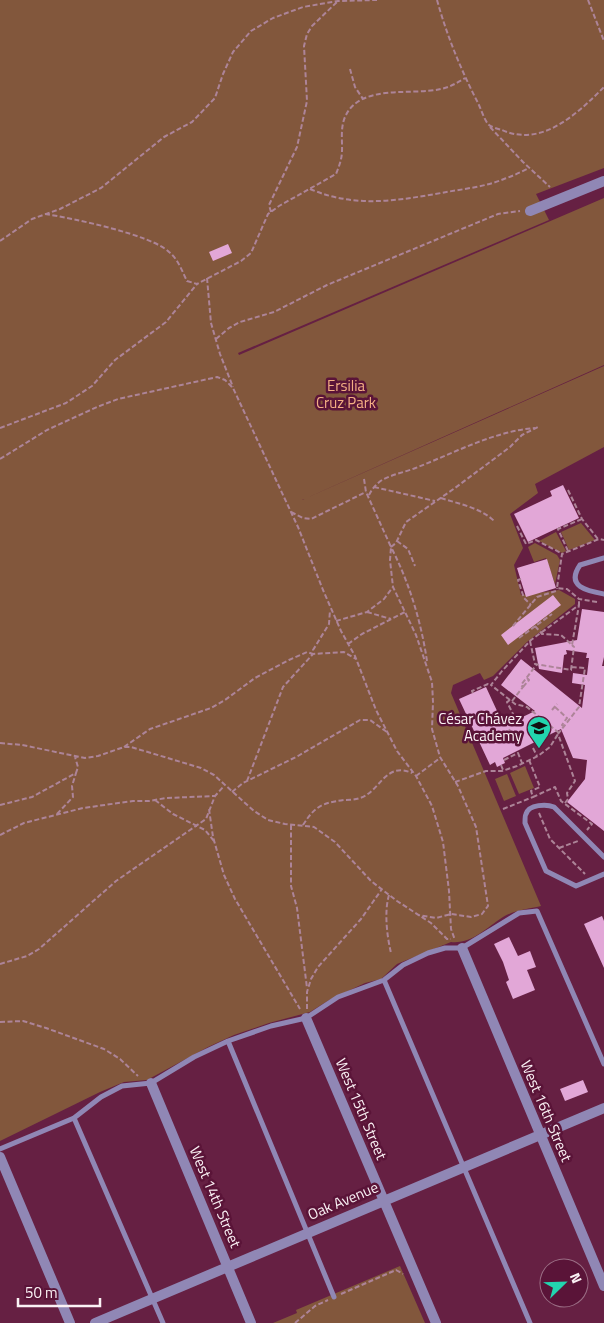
<svg xmlns="http://www.w3.org/2000/svg" width="604" height="1323" viewBox="0 0 604 1323" font-family="'Titillium Web',sans-serif">
  <rect width="100%" height="100%" fill="#662043"/>
  <path fill="#82573c" d="M 0,0 L 604,0 L 604,168 L 536,194 L 549,220 L 238,353 L 239,355 L 604,198 L 604,365 L 302,500 L 604,366 L 604,447 L 535,484 L 538,493 L 510,514 L 523,548 L 514,565 L 521,595 L 559,590 L 575,599 L 575,604 L 527,642 L 493,676 L 484,680 L 480,673 L 453,685 L 451,693 L 541,906 C 528,909 515,910 503,917 C 486,928 472,944 451,942 L 397,964 L 381,979 L 365,983 L 329,1000 L 310,1012 L 269,1023 L 234,1035 L 208,1047 L 147,1080 L 124,1082 L 100,1092 L 0,1141 Z
    M 581,523 L 595,540 L 569,550 L 561,532 Z
    M 556,532 L 566,551 L 562,553 L 539,541 Z
    M 535,543 L 557,555 L 560,560 L 555,584 L 546,558 L 534,562 L 528,547 Z
    M 525,766 L 534,788 L 519,794 L 510,773 Z
    M 507,774 L 516,796 L 504,801 L 495,779 Z
    M 400,1266 L 425,1323 L 273,1323 L 297,1313 L 296,1310 Z"/>
  <path fill="#e2a7d7" d="M 228,244 L 232,253 L 213,261 L 209,252 Z
    M 563,485 L 579,518 L 528,542 L 514,514 L 552,496 L 550,491 Z
    M 547,559 L 556,588 L 526,597 L 517,568 Z
    M 553,595 L 561,605 L 508,645 L 501,635 Z
    M 582,609 L 604,612 L 604,657 L 602,666 L 604,666 L 604,831 L 567,802 L 585,779 L 587,760 L 573,758 L 561,729 L 503,758 L 505,763 L 497,767 L 495,762 L 490,765 L 459,699 L 486,687 L 504,726 L 535,711 L 501,685 L 521,659 L 582,708 L 585,685 L 572,683 L 573,673 L 587,675 L 589,658 L 586,658 L 587,653 L 566,650 L 567,654 L 564,655 L 562,673 L 539,669 L 535,648 L 577,640 Z
    M 602,916 L 604,921 L 604,968 L 584,924 Z
    M 509,937 L 518,956 L 530,951 L 536,967 L 527,970 L 535,990 L 513,999 L 506,982 L 509,980 L 503,962 L 494,944 Z
    M 583,1080 L 588,1092 L 565,1101 L 560,1089 Z"/>
  <g fill="none" stroke-linecap="round" stroke-linejoin="round">
    <path stroke="#ad8498" stroke-width="2" stroke-dasharray="5 2.5" stroke-linecap="butt" d="M 437,0 C 447,36 461,70 478,103 C 481,109 484,119 488,124 C 491,127 498,129 502,130 C 542,148 578,113 604,87
      M 588,0 L 604,41
      M 350,69 L 355,87 L 363,99
      M 490,127 L 523,162 L 550,187
      M 310,189 C 355,208 395,201 441,193 C 462,189 485,187 504,179 C 513,176 521,172 529,168
      M 271,212 L 269,205 L 297,147 L 307,101 L 304,46 L 307,34 L 312,26 L 338,1
      M 45,214 C 72,218 152,235 169,252 C 178,259 182,271 187,281 L 197,284 L 241,261 L 251,253 L 268,214 L 279,206 L 336,174 C 338,169 340,164 341,159 C 344,147 339,131 345,117 C 360,83 411,96 441,89 C 450,87 457,83 465,78
      M 0,241 L 32,219 L 60,209 L 101,188 L 164,137 L 192,122 L 215,98 L 223,74 L 233,52 L 251,31 L 273,18 L 303,7 L 338,1 L 377,0
      M 207,278 L 211,323 L 220,354 L 233,387
      M 216,339 L 229,328 L 240,322 L 274,312 L 327,285 L 498,214 L 520,211
      M 0,428 L 66,403 L 92,386 L 115,360 L 166,322 L 197,284
      M 0,459 L 47,430 L 97,407 L 118,399 L 217,377 L 225,380 L 233,388 L 298,527 L 323,590 L 341,631 L 355,656 L 376,710 L 397,751 L 416,776 L 432,806 L 443,842 L 449,891 L 451,929 L 455,940
      M 364,479 L 366,492 L 391,547 L 390,560 L 393,587 L 416,635 L 432,682 L 433,702 L 432,729 L 440,757 L 458,786 L 476,827 L 488,906 L 482,914 L 471,917 L 451,914 L 436,918 L 418,915
      M 374,487 L 435,501
      M 568,490 L 582,519 L 598,539
      M 369,495 C 372,489 376,484 382,480 C 393,474 406,472 418,467 C 456,452 495,431 535,428
      M 441,498 C 459,504 482,508 495,522
      M 291,512 L 303,518 L 311,519 L 366,492
      M 517,526 L 526,544 L 536,540 L 561,553
      M 397,541 L 408,549 L 415,566
      M 568,551 L 558,529 L 582,519
      M 521,579 L 518,580 L 524,598 L 531,605
      M 597,602 L 579,599 L 567,589 L 557,588 L 562,554 L 599,539 L 604,540
      M 367,612 L 391,619
      M 336,621 L 367,612 L 384,599 L 393,587
      M 513,626 L 537,597 L 556,591 L 557,588
      M 535,626 L 542,634 L 561,635 L 572,645 L 579,605
      M 519,638 L 552,614
      M 530,641 L 535,664 L 571,670 L 574,647 L 572,645
      M 348,644 L 362,634 L 405,612
      M 427,661 C 421,621 409,582 391,547 L 396,543 L 406,522 L 455,488 L 510,447 L 522,435 L 538,427
      M 523,687 L 529,680 L 527,678
      M 473,693 L 472,691 L 488,684 L 491,685
      M 510,700 L 507,702 L 516,720
      M 512,701 L 523,687 L 521,685 L 537,664
      M 555,707 L 567,718 L 562,725 L 564,726
      M 552,710 L 557,704
      M 506,732 L 512,729
      M 559,733 L 527,707 L 515,704 L 491,685 L 502,671 L 531,640 L 579,605 L 579,599
      M 0,743 L 22,745 L 85,758 L 98,756 L 124,747 L 131,747 L 201,768 L 214,775 L 254,811 L 268,820 L 285,824 L 314,827 L 335,842 L 371,881 L 397,901 L 431,923 L 447,939 L 451,939
      M 124,747 L 150,729 L 211,708 L 225,700 L 255,678 L 289,660 L 307,652 L 313,654 L 313,650 L 329,624 L 330,610
      M 533,748 L 537,756
      M 504,760 L 518,753 L 522,763
      M 529,760 L 540,787 L 531,791 L 533,797 L 555,787 L 561,801 L 592,824 L 587,830
      M 501,765 L 503,770
      M 416,776 L 440,758
      M 247,781 L 283,687 L 313,654 L 344,652 L 356,659
      M 455,782 L 486,771 L 502,771 L 517,766 L 538,756 L 550,747 L 558,734
      M 232,792 L 243,783 L 298,756 L 360,720 L 370,720 L 387,732
      M 155,800 L 173,814 L 205,830 L 214,841
      M 565,803 L 568,799 L 567,793 L 575,781 L 558,734 L 579,707 L 585,668 L 571,667
      M 0,805 L 32,797 L 76,773 L 78,767 L 75,757
      M 209,809 L 213,837 L 224,875 L 235,899 L 300,1009
      M 503,809 L 533,797
      M 539,813 L 550,839 L 585,874
      M 57,814 L 73,797 L 72,786 L 76,773
      M 291,825 L 291,886 L 297,908 L 307,988
      M 303,825 C 315,806 322,803 344,800 C 349,800 355,800 360,798 C 380,792 385,761 412,773
      M 0,835 L 24,823 L 83,808 L 133,801 L 149,801 L 166,798 L 215,796
      M 559,848 L 578,841
      M 389,895 C 384,912 387,936 391,953
      M 0,964 L 27,956 L 39,949 L 116,881 L 206,819 L 215,796 L 224,786
      M 307,1009 L 307,992 L 311,979 L 318,967 L 361,919 L 382,889
      M 0,1022 L 23,1021 L 46,1028 L 104,1049 L 120,1059 L 138,1076
      M 341,1294 L 396,1270 L 403,1274
      M 295,1323 L 315,1306 L 328,1300"/>
    <path stroke="#9087b5" stroke-width="5" d="M 604,558 L 580,565 C 565,587 588,591 604,594
      M 604,857 L 554,807 C 547,804 529,804 526,814 C 525,815 525,821 525,823 L 546,871 L 576,886 L 604,874
      M 384,980 L 530,1323
      M 228,1041 L 334,1297
      M 74,1118 L 163,1323
      M 0,1149 L 74,1118 L 101,1097 L 122,1086 L 151,1083 L 194,1057 L 228,1041 L 271,1026 L 306,1018 L 338,997 L 384,980 L 403,965 L 428,953 L 445,948 L 462,948 L 519,913 L 537,911 L 604,1064"/>
    <path stroke="#9087b5" stroke-width="10" d="M 530,211 L 604,181
      M 462,948 L 604,1286
      M 306,1018 L 436,1323
      M 151,1083 L 251,1323
      M 0,1157 L 70,1323
      M 95,1323 L 604,1108"/>
  </g>
  <defs>
    <g id="school-pin" transform="scale(1.25)"><path d="M0 17L-7.5 6A9.5 9.5 0 1 1 7.5 6Z" fill="#22d5af" stroke="#5a1438"/><path d="M0-5L7-2L0 1L-7-2ZM-4 1L0 2.5L4 1V4Q0 6-4 4Z" fill="#111"/></g>
  </defs>
  <g fill-rule="evenodd">
    <use href="#school-pin" x="539" y="728"/>
  </g>
  <g text-anchor="middle" stroke-width="5" stroke-linejoin="round" paint-order="stroke">
    <g font-size="15" fill="#f4b084" stroke="#5a1438">
      <text x="346" y="391">Ersilia<tspan x="346" dy="17">Cruz Park</tspan></text>
    </g>
    <g font-size="15" fill="#fbf2f5" stroke="#5a1438" text-anchor="end">
      <text x="522" y="724">César Chávez<tspan x="522" dy="17">Academy</tspan></text>
    </g>
    <g font-size="15" fill="#fbf2f5" stroke="#5a1438">
      <text transform="translate(361 1109) rotate(67)" y="5">West 15th Street</text>
      <text transform="translate(546 1111) rotate(67)" y="5">West 16th Street</text>
      <text transform="translate(215 1197) rotate(67)" y="5">West 14th Street</text>
      <text transform="translate(343 1201) rotate(-23)" y="5">Oak Avenue</text>
    </g>
  </g>
  <g transform="translate(564 1283) rotate(67)"><circle r="24" fill="#5a1438" stroke="#9a6d84"/>
  <path d="M0-4L9 19L0 12L-9 19Z" fill="#22d5af"/>
  <text y="-8" font-size="14" font-weight="bold" text-anchor="middle" fill="#fbf2f5">N</text>
  </g>
  <path d="M18 1298v8h82v-8" fill="none" stroke="#fbf2f5" stroke-width="2.5"/>
  <text x="25" y="1298" font-size="15" fill="#fbf2f5" stroke="#5a1438" stroke-width="4" paint-order="stroke">50 m</text>
</svg>
